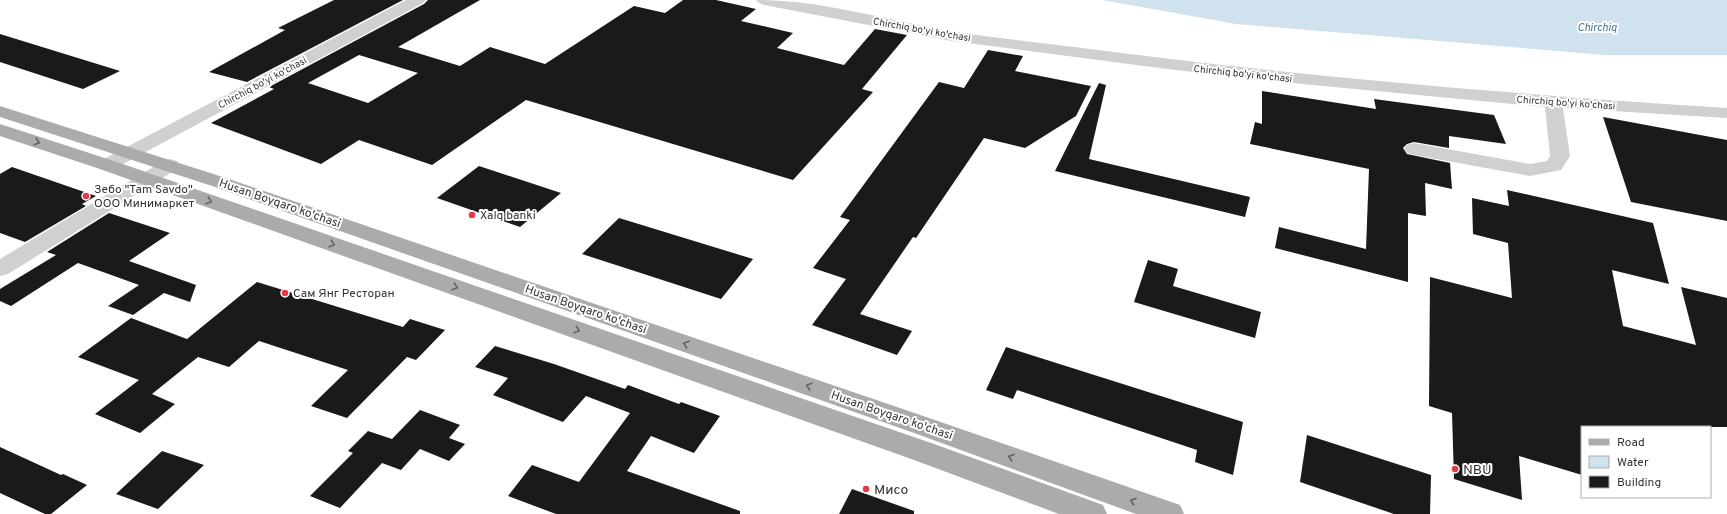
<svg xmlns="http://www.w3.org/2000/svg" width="1727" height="514" viewBox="0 0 1727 514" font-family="Overpass,sans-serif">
  <rect width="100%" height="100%" fill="#fff"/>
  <path fill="#cfe2ee" d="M 1102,0 L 1727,0 L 1727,55 L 1605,55 L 1236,24 Z"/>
  <path fill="#1a1a1a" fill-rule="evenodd" d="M 334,0 L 403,0 L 247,82 L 209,72 L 285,30 L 278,28 Z
    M 428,0 L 480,0 L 398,47 L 460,66 L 490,47 L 545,64 L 634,6 L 665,13 L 683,0 L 716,0 L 756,9 L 741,21 L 793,33 L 777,48 L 844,65 L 875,29 L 907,35 L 862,89 L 873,92 L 793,180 L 526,100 L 432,165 L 359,140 L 321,164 L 211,123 L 274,89 L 269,87 L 424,4 ZM 359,55 L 418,73 L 368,103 L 308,83 Z
    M 0,34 L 120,71 L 83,89 L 0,62 Z
    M 988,50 L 1023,56 L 1015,71 L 1091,86 L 1076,116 L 1025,148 L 984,138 L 916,238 L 913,237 L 860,314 L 912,331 L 897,355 L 812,325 L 846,279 L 813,268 L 850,220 L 840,217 L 939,82 L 964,88 Z
    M 1099,83 L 1106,85 L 1089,159 L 1250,197 L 1245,217 L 1055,171 Z
    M 1262,91 L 1376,109 L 1374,99 L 1494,115 L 1506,144 L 1449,136 L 1449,148 L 1414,142 L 1407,144 L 1403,148 L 1407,154 L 1450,163 L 1452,189 L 1425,183 L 1426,216 L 1408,213 L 1408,282 L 1275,248 L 1279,227 L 1366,249 L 1369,169 L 1250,144 L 1255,122 L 1262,124 Z
    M 1603,117 L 1727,140 L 1727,221 L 1631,202 Z
    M 479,166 L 561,193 L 520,227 L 437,198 Z
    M 12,167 L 96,196 L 82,204 L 86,206 L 25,242 L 0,233 L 0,174 Z
    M 1507,190 L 1653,223 L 1669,284 L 1612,270 L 1623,326 L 1696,345 L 1681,287 L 1727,298 L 1727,427 L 1582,427 L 1582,475 L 1519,456 L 1522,500 L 1454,479 L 1452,413 L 1429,406 L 1430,277 L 1512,298 L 1508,243 L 1473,234 L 1472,198 L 1509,206 Z
    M 109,213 L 170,233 L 129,261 L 196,285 L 190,302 L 164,293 L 133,315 L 108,306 L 139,285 L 78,263 L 11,306 L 0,301 L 0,289 L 56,255 L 47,252 Z
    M 619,218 L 753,259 L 721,299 L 582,254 Z
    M 1148,260 L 1178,269 L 1173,286 L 1261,312 L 1255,338 L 1134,302 Z
    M 257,282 L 403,327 L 410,319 L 445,330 L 416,360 L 407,357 L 347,418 L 311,406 L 348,370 L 259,341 L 229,367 L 198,357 L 152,394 L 175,404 L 140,433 L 95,414 L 139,380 L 78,357 L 131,318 L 187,339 Z
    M 495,346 L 554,364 L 625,389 L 628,385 L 679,404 L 681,402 L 720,416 L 694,453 L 651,436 L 627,471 L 740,511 L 740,514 L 556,514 L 508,496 L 532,465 L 579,482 L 630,413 L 586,396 L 563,422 L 493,395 L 508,378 L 475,367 Z
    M 1006,347 L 1243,422 L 1233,475 L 1195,462 L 1197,450 L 1017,390 L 1013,399 L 986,390 Z
    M 420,410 L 460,425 L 449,438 L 465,444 L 449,461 L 420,449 L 401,470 L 382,463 L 340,508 L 310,496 L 353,453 L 348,451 L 368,431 L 392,439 Z
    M 1307,435 L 1431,475 L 1430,514 L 1394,514 L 1300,482 Z
    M 0,447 L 61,475 L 63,474 L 87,485 L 51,514 L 45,514 L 0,493 Z
    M 162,451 L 204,465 L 158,509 L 116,494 Z
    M 852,489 L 914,511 L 914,514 L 839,514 Z"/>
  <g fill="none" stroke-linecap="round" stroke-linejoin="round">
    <path fill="#d0d0d0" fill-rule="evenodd" d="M 406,0 L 426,0 L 423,3 L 114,169 L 107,171 L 100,169 L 97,165 L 100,161 Z
      M 756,0 C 821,0 886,20 950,31 C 993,38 1038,42 1082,48 C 1296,76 1511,94 1727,108 L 1727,118 L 1563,108 L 1570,156 L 1561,170 L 1530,176 L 1414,155 L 1407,153 L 1404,149 L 1407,145 L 1414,143 L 1530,164 L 1547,161 L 1550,156 L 1545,107 L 1292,83 L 1167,69 L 952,41 L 764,5 L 759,3 Z
      M 170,159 L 177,161 L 180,165 L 177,169 L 8,274 L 0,276 L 0,259 L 163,161 Z"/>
    <path fill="#ababab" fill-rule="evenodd" d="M 0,106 L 226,178 L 935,420 L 1180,505 L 1184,514 L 1136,514 L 917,434 L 212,186 L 0,117 Z
      M 0,124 L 114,161 L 934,444 L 1103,505 L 1107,514 L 1059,514 L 914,460 L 100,169 L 0,136 Z"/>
  </g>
  <defs><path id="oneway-chevron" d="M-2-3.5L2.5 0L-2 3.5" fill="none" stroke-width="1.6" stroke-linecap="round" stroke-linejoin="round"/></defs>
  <g stroke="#636363">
    <use href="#oneway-chevron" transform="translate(37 142) rotate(18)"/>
    <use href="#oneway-chevron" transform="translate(209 201) rotate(19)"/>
    <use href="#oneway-chevron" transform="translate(332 244) rotate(19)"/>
    <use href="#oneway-chevron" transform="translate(455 287) rotate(19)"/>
    <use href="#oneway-chevron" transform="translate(577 330) rotate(19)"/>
    <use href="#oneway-chevron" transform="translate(686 344) rotate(-161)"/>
    <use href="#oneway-chevron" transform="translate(809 386) rotate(-161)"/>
    <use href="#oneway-chevron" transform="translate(1011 457) rotate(-160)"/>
    <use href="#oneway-chevron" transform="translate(1133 501) rotate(-160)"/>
  </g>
  <g fill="#e63946" stroke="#fff" stroke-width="1.5">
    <circle cx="86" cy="196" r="4"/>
    <circle cx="472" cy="215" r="4"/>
    <circle cx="285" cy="293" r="4"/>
    <circle cx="1455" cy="469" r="4"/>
    <circle cx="866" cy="489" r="4"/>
  </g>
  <g text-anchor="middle" stroke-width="4" stroke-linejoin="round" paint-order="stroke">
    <g font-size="10" fill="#333" stroke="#fff">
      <text transform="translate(922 29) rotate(10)" y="4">Chirchiq bo'yi ko'chasi</text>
      <text transform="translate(1243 73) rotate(6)" y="4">Chirchiq bo'yi ko'chasi</text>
      <text transform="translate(262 82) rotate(-28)" y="4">Chirchiq bo'yi ko'chasi</text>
      <text transform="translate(1566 102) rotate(4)" y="4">Chirchiq bo'yi ko'chasi</text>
    </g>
    <g font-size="11" font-style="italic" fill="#3f7597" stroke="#fff">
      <text x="1597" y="31">Chirchiq</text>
    </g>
    <g font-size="12" fill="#333" stroke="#fff" text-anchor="start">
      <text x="94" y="193">Зебо "Tam Savdo"<tspan x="94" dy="14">ООО Минимаркет</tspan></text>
      <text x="480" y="219">Xalq banki</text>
      <text x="293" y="297">Сам Янг Ресторан</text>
    </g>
    <g font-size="12" fill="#333" stroke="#fff">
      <text transform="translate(280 203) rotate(19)" y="4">Husan Boyqaro ko'chasi</text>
      <text transform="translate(586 309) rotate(19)" y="4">Husan Boyqaro ko'chasi</text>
      <text transform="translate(892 415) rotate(19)" y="4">Husan Boyqaro ko'chasi</text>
    </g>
    <g font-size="14" fill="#333" stroke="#fff" text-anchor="start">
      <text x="1463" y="474">NBU</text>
      <text x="874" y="494">Мисо</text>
    </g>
  </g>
  <rect x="1581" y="426" width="130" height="72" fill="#ffffff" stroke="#adadad"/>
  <rect x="1589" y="439" width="20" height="6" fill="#ababab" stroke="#adadad"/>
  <text x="1617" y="446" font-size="12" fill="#333333">Road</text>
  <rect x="1589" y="456" width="20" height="12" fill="#cfe2ee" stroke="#adadad"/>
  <text x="1617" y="466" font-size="12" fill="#333333">Water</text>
  <rect x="1589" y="476" width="20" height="12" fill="#1a1a1a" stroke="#adadad"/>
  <text x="1617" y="486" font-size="12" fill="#333333">Building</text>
</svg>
